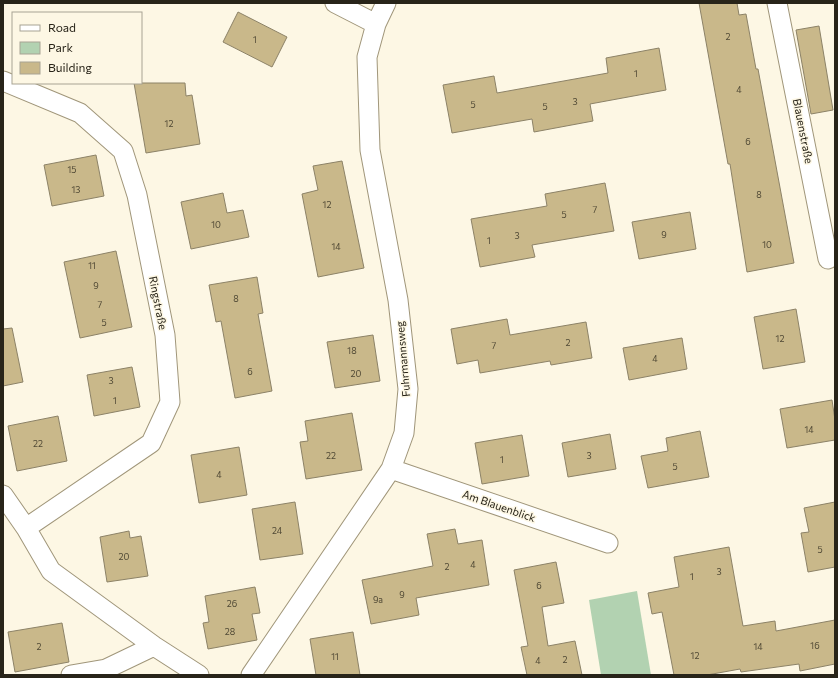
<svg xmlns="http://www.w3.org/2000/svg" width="838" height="678" viewBox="0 0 838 678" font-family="Commissioner,sans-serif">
  <rect width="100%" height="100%" fill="#fdf7e4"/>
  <path fill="#b2d2b1" d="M 637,591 L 651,675 L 601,675 L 589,600 Z"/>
  <path fill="#c9b88a" stroke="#8c8267" d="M 699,3 L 737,3 L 739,15 L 746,14 L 756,69 L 758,69 L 794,263 L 747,272 L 730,164 L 728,164 Z
    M 238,12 L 287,37 L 272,67 L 223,42 Z
    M 819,26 L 833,110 L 811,114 L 796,30 Z
    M 659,48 L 666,90 L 590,104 L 593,121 L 534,132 L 532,119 L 452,133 L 443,85 L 494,76 L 497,93 L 608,73 L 606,58 Z
    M 134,83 L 185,83 L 186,96 L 192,95 L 200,144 L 146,153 Z
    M 96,155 L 104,196 L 52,206 L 44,165 Z
    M 342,161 L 364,268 L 318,277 L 302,194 L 318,190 L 313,166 Z
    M 605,183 L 614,231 L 532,245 L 535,257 L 480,267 L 471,219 L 547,206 L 545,194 Z
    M 223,193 L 227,213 L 243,210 L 249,237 L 191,249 L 181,202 Z
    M 690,212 L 696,249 L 639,259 L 632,222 Z
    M 116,251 L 132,327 L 80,338 L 64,262 Z
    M 257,277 L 263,313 L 258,314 L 272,391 L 235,398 L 221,321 L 216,322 L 209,285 Z
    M 796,309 L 805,362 L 763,369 L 754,317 Z
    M 507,319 L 510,335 L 586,322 L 592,358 L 551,365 L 550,361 L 480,373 L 478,360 L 457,364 L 451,329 Z
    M 12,328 L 23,382 L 3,386 L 3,329 Z
    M 373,335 L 380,381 L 335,388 L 327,342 Z
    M 682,338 L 687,369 L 629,380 L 623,348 Z
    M 132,367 L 140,407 L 94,416 L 87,375 Z
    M 832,400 L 835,420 L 835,440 L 787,448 L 780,409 Z
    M 352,413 L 362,470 L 306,479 L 300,442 L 308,441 L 305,421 Z
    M 58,416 L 67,461 L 17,471 L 8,426 Z
    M 700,431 L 709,477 L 648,488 L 641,456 L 668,451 L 666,438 Z
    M 610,434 L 616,469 L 568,477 L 562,443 Z
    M 522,435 L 529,476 L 482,484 L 475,443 Z
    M 239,447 L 247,495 L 199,503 L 191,455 Z
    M 295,502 L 303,554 L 260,560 L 252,509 Z
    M 835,502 L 835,567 L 808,572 L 801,533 L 809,532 L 804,508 Z
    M 455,529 L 458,544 L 482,540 L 489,585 L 416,598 L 419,615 L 371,624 L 362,580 L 433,566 L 427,534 Z
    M 129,531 L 130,538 L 141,536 L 148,576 L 107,582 L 100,537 Z
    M 729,547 L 743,626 L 775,621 L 776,631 L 835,620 L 835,664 L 800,671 L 799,664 L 741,672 L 740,669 L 707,675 L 674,675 L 662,612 L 652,614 L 648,593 L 679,587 L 674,557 Z
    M 556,562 L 564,603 L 542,607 L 548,646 L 575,641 L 582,675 L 527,675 L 521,647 L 528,646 L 514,570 Z
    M 255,587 L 260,613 L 252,614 L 257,640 L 208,649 L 203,623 L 209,622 L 205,596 Z
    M 62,623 L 69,662 L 15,672 L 8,632 Z
    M 353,632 L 360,675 L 316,675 L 310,639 Z"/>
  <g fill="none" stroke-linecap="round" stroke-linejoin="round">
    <g stroke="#a0967a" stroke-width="21">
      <path id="minor" d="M 335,3 L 376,24
        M 777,3 L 828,259
        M 3,81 L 80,113 L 123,151 L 137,195 L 165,335 L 170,402 L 151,443 L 26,528
        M 391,469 L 608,543
        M 3,495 L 26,528 L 51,571 L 154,646 L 199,675
        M 71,675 L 106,669 L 154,646
        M 251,675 L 391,469 L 404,433 L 408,389 L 398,300 L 370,150 L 367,57 L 376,24 L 386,3"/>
    </g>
    <use href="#minor" stroke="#fff" stroke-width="19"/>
  </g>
  <g text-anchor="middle" stroke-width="3" stroke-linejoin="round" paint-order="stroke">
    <g font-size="9" fill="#504935">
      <text x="728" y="40">2</text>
      <text x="255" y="43">1</text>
      <text x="636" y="77">1</text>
      <text x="739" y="93">4</text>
      <text x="575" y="105">3</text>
      <text x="473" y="108">5</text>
      <text x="545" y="110">5</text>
      <text x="169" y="127">12</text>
      <text x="748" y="145">6</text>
      <text x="72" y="173">15</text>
      <text x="76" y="193">13</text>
      <text x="759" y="198">8</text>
      <text x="327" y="208">12</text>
      <text x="595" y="213">7</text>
      <text x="564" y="218">5</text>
      <text x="216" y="228">10</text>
      <text x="664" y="238">9</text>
      <text x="517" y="239">3</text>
      <text x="489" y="244">1</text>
      <text x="767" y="248">10</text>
      <text x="336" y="250">14</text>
      <text x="92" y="269">11</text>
      <text x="96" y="289">9</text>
      <text x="236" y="302">8</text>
      <text x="100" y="308">7</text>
      <text x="104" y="326">5</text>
      <text x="780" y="342">12</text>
      <text x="568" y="346">2</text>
      <text x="494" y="349">7</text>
      <text x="352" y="354">18</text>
      <text x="655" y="362">4</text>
      <text x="250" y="375">6</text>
      <text x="356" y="377">20</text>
      <text x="111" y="384">3</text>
      <text x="115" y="404">1</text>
      <text x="809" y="433">14</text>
      <text x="38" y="447">22</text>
      <text x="331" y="459">22</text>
      <text x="589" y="459">3</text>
      <text x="502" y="463">1</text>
      <text x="675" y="470">5</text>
      <text x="219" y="478">4</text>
      <text x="277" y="534">24</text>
      <text x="820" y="553">5</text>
      <text x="124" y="560">20</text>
      <text x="473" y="568">4</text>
      <text x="447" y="570">2</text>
      <text x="719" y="575">3</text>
      <text x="692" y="580">1</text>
      <text x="539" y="589">6</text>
      <text x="402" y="598">9</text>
      <text x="378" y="603">9a</text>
      <text x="232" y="607">26</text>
      <text x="230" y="635">28</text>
      <text x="815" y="649">16</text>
      <text x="39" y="650">2</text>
      <text x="758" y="650">14</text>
      <text x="695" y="659">12</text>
      <text x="335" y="660">11</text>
      <text x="565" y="663">2</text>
      <text x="538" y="664">4</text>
    </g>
    <g font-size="11" fill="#282419" stroke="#fdf7e4">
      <text transform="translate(803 131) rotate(79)" y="4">Blauenstraße</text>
      <text transform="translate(158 303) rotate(79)" y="4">Ringstraße</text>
      <text transform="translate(403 359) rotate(-95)" y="4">Fuhrmannsweg</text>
      <text transform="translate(499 506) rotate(19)" y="4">Am Blauenblick</text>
    </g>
  </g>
  <rect width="838" height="678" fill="none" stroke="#282419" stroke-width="8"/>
  <rect x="12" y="12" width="130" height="72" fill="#fdf7e4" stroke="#a8a393"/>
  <rect x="20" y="25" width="20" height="6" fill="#ffffff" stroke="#a8a393"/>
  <text x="48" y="32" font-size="12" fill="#282419">Road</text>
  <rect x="20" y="42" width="20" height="12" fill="#b2d2b1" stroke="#a8a393"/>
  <text x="48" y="52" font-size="12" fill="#282419">Park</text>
  <rect x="20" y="62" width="20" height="12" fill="#c9b88a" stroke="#a8a393"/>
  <text x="48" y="72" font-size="12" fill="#282419">Building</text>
</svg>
